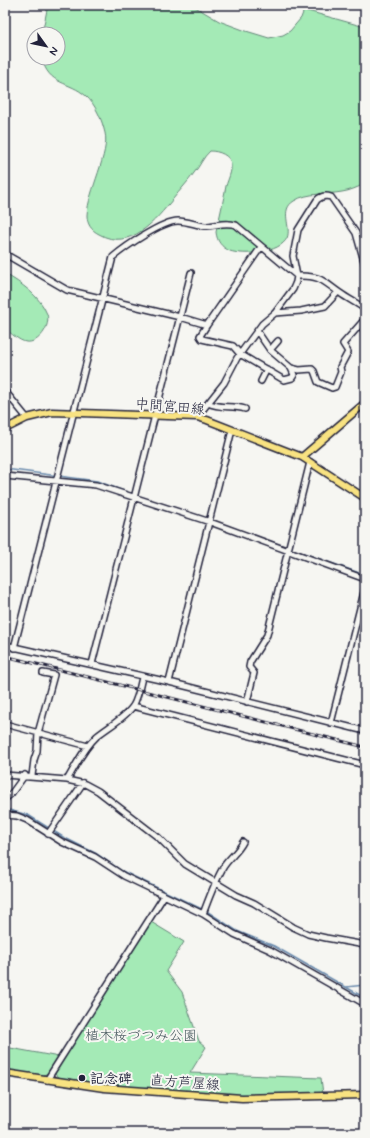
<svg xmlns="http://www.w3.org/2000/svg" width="370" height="1138" viewBox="0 0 370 1138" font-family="Mynerve,'Klee One',sans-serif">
  <rect width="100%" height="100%" fill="#f6f6f2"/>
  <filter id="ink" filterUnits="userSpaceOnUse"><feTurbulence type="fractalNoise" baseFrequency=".025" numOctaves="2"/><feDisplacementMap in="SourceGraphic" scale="8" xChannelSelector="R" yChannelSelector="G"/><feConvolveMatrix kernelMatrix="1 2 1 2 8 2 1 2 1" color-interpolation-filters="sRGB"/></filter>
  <g filter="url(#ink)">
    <path fill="#a4eab6" stroke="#638678" d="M 48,5 L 192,5 L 219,21 L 246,31 L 269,38 L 283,35 L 290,31 L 301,18 L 304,10 L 365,27 L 365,184 C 358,187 350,191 342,192 C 326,195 308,192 294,201 C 279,210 292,227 287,238 C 280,253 244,256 230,251 C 221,247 217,241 216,232 C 220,217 223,201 226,186 C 228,179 232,172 231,165 C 231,155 218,151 210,151 C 203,157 200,166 194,173 C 188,182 180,190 173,199 C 156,220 130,252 99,234 C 91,230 87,224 87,215 C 88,192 110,152 105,133 C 102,120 96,105 86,96 C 70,81 48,86 42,58 L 58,58 L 58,34 L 42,34 Z
      M 5,274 C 21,283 40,296 47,314 C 51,326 39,344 26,342 C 19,341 11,333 5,329 Z
      M 151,922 L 184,942 L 166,971 L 182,992 L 199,1041 L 206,1047 L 190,1073 L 321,1078 L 323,1094 L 245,1095 L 126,1087 L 59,1079 L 55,1074 L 56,1070 Z
      M 5,1047 L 59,1057 C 53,1065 50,1075 40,1076 L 5,1070 Z"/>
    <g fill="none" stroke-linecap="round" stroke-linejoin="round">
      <path stroke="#6c8cae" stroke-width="1.5" d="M 5,469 L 97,481 L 140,497
        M 300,552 L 365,575
        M 5,809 L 28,815 L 63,837 L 97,854 L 122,871 L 208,912 L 237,931 L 274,946 L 365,998
        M 346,987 L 365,985"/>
      <g stroke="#22223b" stroke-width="8">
        <path id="minor" d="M 5,254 L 67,290 L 180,317 L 207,325 L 261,247
          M 275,313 L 301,311 L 325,306 L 338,292
          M 207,325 L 200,336 L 202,339 L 233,346 L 240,354 L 284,380 L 292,378 L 294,375 L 291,368
          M 257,331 L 270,350 L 291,368 L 299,370 L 312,369 L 314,371 L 318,382 L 332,388 L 335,387 L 341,372 L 340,367 L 348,352 L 343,344 L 365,319
          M 270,350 L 278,341
          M 261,381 L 267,369
          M 5,391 L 27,418
          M 208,403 C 220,409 232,405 245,409
          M 197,417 L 224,383 L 237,358 L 262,324 L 275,313 L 293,289 L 296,282 L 297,276 L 293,256 L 298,230 L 317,200 C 321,196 325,195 331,197 L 356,233 L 365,265
          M 5,476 L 96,485 L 210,522 L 365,579
          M 5,645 L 169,682 L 365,731
          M 14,648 L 113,257 C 125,247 162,221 178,221 C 187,221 196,225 205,226 C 216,226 225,221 236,225 L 297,276 C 320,275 323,281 340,293 C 348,299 357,303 365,309
          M 92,664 L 191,273
          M 169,682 L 232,430
          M 247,702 L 254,673 L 249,667 L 250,662 L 267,635 L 310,462
          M 133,706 L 365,765
          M 331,723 L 365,588
          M 5,724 L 88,746
          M 5,775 L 67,780 L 85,784 L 98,791 L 159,838 L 185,864 L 236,895 L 254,903 L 293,927 L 308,934 L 326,938 L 365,945
          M 32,776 L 34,760 L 37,751 L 38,733 L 54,675 L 43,673
          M 67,780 C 76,765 84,748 97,736 C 108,727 125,718 133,706 C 138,698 140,686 142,677
          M 5,799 L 11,794 L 25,775
          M 5,815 L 17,816 L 27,820 L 62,842 L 95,857 L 124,876 L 203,914 L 234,934 L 270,950 L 365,1004
          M 48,834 L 83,783
          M 203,914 C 209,898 215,881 224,866 C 230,857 238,852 243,842
          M 47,1080 L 164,896"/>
      </g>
      <g stroke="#22223b" stroke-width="9">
        <path id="major" d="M 5,429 L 27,418 L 52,412 L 197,417 L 207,420 L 302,457 L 365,498
          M 302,457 L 365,403
          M 5,1073 L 104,1088 L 242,1098 L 365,1095"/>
      </g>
      <use href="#minor" stroke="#f6f6f2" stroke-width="5"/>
      <use href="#major" stroke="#f8e281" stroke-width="6"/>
      <g stroke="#22223b" stroke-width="3">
        <path id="rail" d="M 5,656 L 365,747"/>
      </g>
      <use href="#rail" stroke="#f6f6f2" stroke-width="1.5" stroke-dasharray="4.5" stroke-linecap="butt"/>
    </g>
  </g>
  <circle fill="#22223b" stroke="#f6f6f2" stroke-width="1.5" cx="82" cy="1078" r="4"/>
  <g text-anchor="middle" stroke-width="4" stroke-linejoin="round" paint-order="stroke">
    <g font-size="14" fill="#22223b" stroke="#f6f6f2">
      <text transform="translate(170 406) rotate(5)" y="5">中間宮田線</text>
      <text transform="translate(185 1082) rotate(4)" y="5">直方芦屋線</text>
    </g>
    <g font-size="14" fill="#42545a" stroke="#f6f6f2">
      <text x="141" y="1040">植木桜づつみ公園</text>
    </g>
    <g font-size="14" font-weight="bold" fill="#22223b" stroke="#f6f6f2" text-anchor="start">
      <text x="90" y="1083">記念碑</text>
    </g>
  </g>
  <rect width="370" height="1138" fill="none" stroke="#f6f6f2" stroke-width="20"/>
  <rect x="10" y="10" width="350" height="1118" fill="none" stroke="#22223b" stroke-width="1.5" filter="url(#ink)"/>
  <g transform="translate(46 46) rotate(123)"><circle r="19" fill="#f6f6f2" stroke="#a1a1a9"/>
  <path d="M0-3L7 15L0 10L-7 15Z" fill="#22223b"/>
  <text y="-6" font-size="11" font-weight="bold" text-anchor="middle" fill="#22223b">N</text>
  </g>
</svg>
